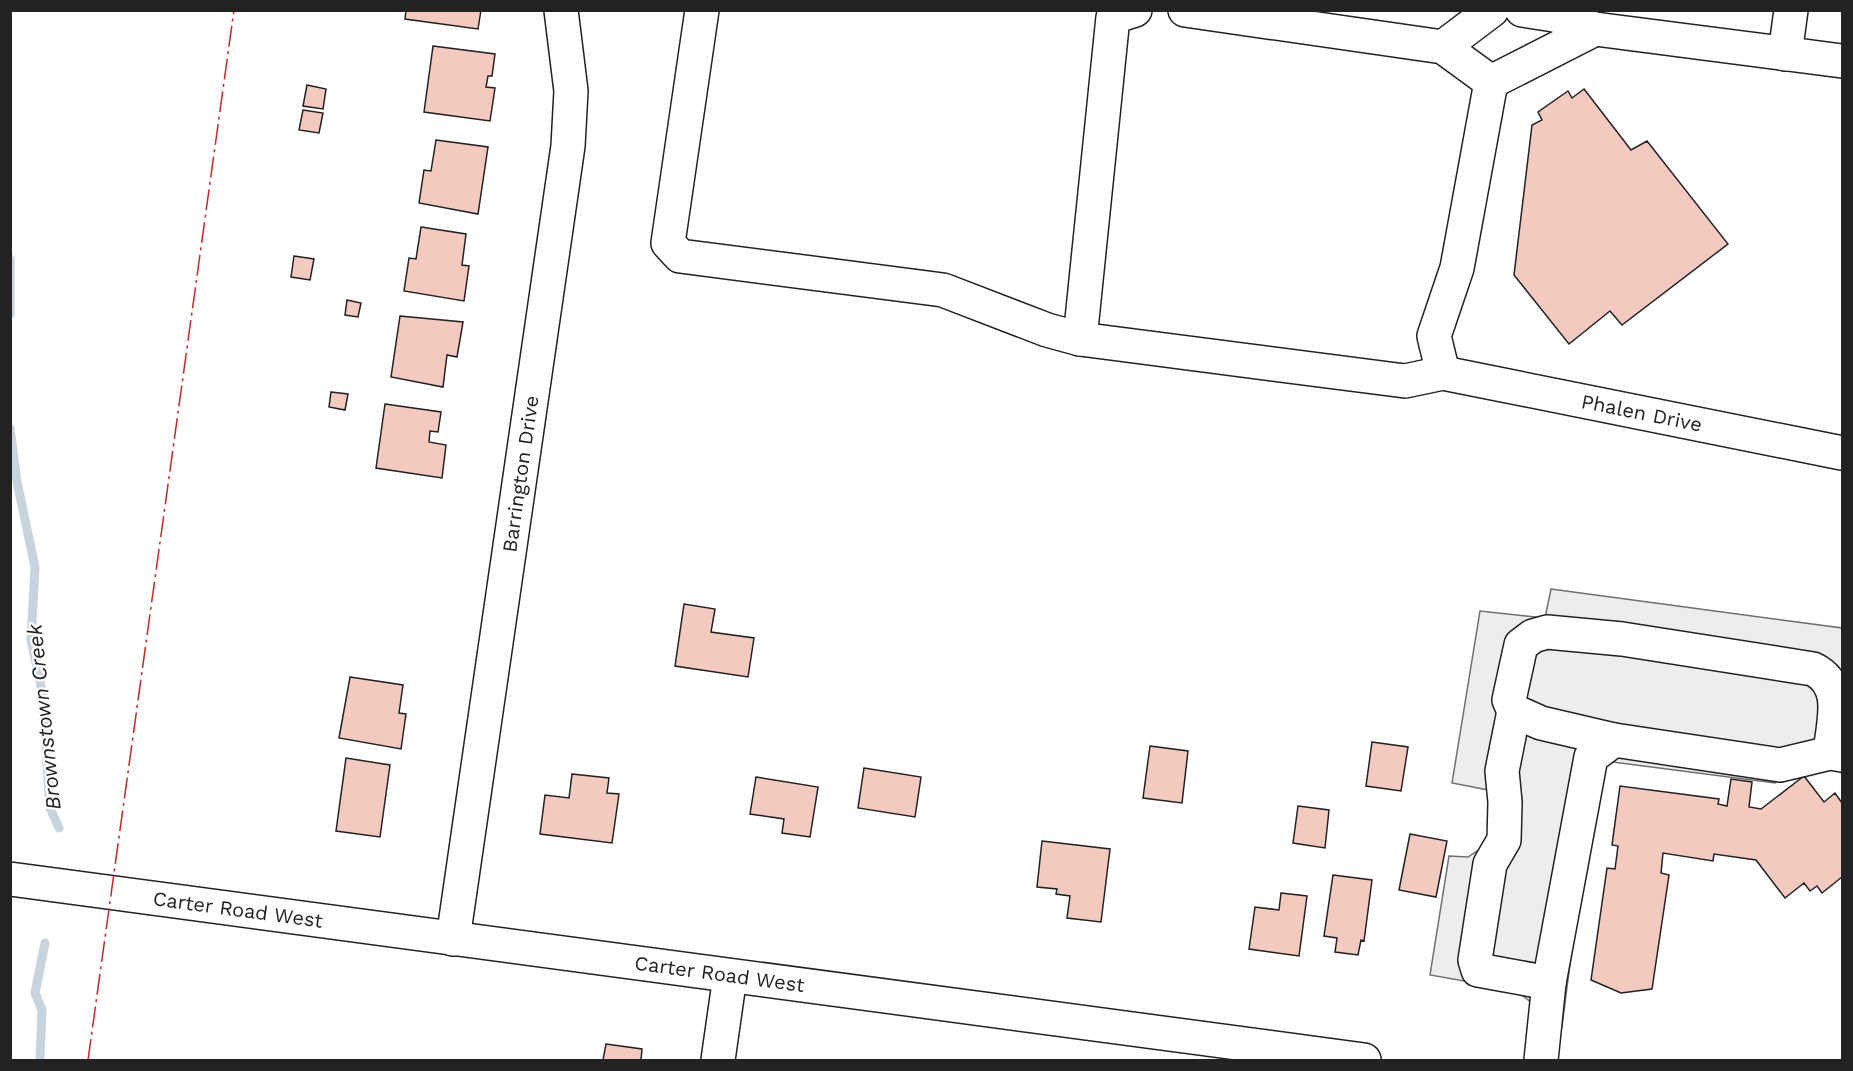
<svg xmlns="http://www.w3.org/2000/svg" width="1853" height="1071" viewBox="0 0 1853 1071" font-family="'Work Sans',sans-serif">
  <rect width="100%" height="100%" fill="#fff"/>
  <path fill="#ededed" stroke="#6f6f6f" stroke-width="1.5" d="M 1551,589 L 1842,628 L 1842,725 L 1800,765 L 1775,783 L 1605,761 L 1595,771 L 1562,1026 L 1515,990 L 1430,975 L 1449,856 L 1468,857 L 1480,849 L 1488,834 L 1491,800 L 1488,790 L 1452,783 L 1480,611 L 1545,618 Z"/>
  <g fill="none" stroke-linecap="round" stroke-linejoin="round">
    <path stroke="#c7d3dd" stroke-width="9" d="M 10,259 L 10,314
      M 10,428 L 17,482 L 35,567 L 31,640 L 42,691 L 50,808 L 59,828
      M 40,1060 L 42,1010 L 35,993 L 45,943"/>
  </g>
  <path fill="#f3c9c0" stroke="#222" stroke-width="1.5" d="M 406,10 L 481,10 L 478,29 L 405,19 Z
    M 433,46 L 495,54 L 492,76 L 488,76 L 486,87 L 495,88 L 490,121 L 424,112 Z
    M 307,85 L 326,89 L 323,109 L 303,106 Z
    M 1584,89 L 1631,150 L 1647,141 L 1728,244 L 1622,325 L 1610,311 L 1569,344 L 1514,275 L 1532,125 L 1542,120 L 1538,112 L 1568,91 L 1572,98 Z
    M 303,110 L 323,113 L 319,133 L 299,130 Z
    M 436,140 L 488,147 L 478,214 L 419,203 L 424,170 L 431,171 Z
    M 421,227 L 466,234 L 462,265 L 469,266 L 464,301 L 404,291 L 409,258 L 416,259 Z
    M 294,256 L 314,259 L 310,280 L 291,277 Z
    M 347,300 L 361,303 L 358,317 L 345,315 Z
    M 400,316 L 463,322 L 457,357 L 447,355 L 443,387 L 391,377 Z
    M 331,392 L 348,394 L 345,410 L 329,407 Z
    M 385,404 L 441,412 L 438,432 L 430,431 L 429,442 L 446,445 L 442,478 L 376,468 Z
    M 684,604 L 715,609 L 711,632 L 754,638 L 748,677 L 675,666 Z
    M 350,677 L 403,685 L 399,713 L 406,714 L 401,749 L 339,738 Z
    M 1372,742 L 1408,747 L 1401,791 L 1366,786 Z
    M 1150,746 L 1188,751 L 1182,803 L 1143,798 Z
    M 346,758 L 390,765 L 380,837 L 336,831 Z
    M 864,768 L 921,777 L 915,817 L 858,808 Z
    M 572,774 L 609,778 L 607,793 L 619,794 L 612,843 L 540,834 L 545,795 L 569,798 Z
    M 1804,776 L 1824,802 L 1835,793 L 1842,803 L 1842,877 L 1822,893 L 1817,886 L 1810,891 L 1804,883 L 1785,898 L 1756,860 L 1714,854 L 1713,861 L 1663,853 L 1661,873 L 1669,875 L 1652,989 L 1621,993 L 1591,980 L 1607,868 L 1615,869 L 1618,846 L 1612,845 L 1620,786 L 1719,799 L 1718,804 L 1727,806 L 1731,779 L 1752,782 L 1749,807 L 1761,809 Z
    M 756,777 L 818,787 L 810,837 L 782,833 L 784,819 L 750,814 Z
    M 1298,806 L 1329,810 L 1325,848 L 1293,843 Z
    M 1410,834 L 1447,841 L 1436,897 L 1399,890 Z
    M 1042,841 L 1110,849 L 1101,922 L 1067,918 L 1070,896 L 1056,894 L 1057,889 L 1037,887 Z
    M 1333,875 L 1372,880 L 1364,941 L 1361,940 L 1358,955 L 1335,952 L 1337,938 L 1324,936 Z
    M 1281,893 L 1307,896 L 1299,956 L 1249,949 L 1255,907 L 1279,910 Z
    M 606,1044 L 642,1049 L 641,1060 L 603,1060 Z"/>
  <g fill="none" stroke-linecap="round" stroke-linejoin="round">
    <g stroke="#222" stroke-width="36">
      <g id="minor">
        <path d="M 702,10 L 668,243 L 680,256 L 943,290 L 1047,330 L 1080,339"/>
        <path id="s1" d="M 1135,10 L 1113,17 L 1080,339 L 1405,381 L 1443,373 L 1842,453"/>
        <path d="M 1185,10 L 1443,47 L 1491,82"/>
        <path d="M 1522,10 L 1554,15 L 1595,29 L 1842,61"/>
        <path d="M 1443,47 L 1492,10"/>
        <path d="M 1785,54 L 1791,10"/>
        <path d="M 1491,82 L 1595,29"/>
        <path d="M 1443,373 L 1434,336 L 1457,268 L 1491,82"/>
        <path d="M 1514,711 L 1502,771 L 1505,802 L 1504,840 L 1490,864 L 1475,960 L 1478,970 L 1549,983"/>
        <path d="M 1614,740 L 1541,723 L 1514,711 L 1509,700 L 1521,645 L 1533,636 L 1547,632 L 1622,639 L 1813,669 C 1846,685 1833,723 1830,753"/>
        <path id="s2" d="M 10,879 L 1364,1060"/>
        <path id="s3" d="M 453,939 L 568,146 L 571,91 L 561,10"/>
        <path d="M 718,1060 L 730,976"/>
        <path d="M 1541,1060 L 1549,983 L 1591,757 L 1614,740 L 1780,765 L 1830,753 L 1842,755"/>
      </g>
    </g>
    <use href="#minor" stroke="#fff" stroke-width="33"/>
    <path stroke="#c62828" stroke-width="1.5" stroke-dasharray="21 4.5 3 4.5" stroke-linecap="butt" d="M 88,1060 L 234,10"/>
  </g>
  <g text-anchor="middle" stroke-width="4.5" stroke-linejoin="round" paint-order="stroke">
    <g font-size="20" fill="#222" stroke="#fff">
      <text dy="7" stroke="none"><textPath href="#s1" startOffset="916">Phalen Drive</textPath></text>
      <text dy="7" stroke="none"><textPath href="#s3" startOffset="470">Barrington Drive</textPath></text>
      <text dy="7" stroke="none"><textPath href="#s2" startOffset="230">Carter Road West</textPath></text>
      <text dy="7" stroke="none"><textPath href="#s2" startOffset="716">Carter Road West</textPath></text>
    </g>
    <g font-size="21" font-style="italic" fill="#222" stroke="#fff">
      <text transform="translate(44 717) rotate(-96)" y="7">Brownstown Creek</text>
    </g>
  </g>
  <rect width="1853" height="1071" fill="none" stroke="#222222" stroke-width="24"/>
</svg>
